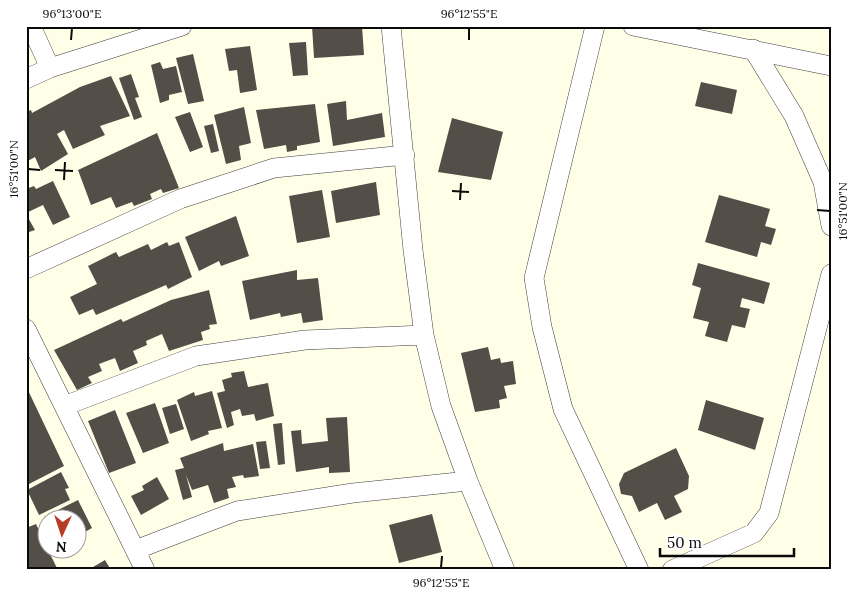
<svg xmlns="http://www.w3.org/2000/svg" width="857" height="596" viewBox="0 0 857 596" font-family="Lora,serif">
  <rect width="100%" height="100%" fill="#ffffe8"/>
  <path fill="#534e47" d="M 312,26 L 362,26 L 364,55 L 314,58 Z
    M 306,42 L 308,75 L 293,76 L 289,43 Z
    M 250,46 L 257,90 L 240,93 L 237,70 L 229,71 L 225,49 Z
    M 193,54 L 204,101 L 188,104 L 176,58 Z
    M 160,62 L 163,69 L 176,66 L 182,92 L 169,95 L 169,100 L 160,103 L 151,65 Z
    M 131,74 L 139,97 L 135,98 L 142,117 L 134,120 L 119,78 Z
    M 111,76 L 130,116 L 100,126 L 105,135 L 73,149 L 64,130 L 57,134 L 68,154 L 41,171 L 35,157 L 26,162 L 26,112 L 31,110 L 32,113 L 80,87 Z
    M 701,82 L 737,90 L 732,114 L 695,106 Z
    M 346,101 L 347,120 L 382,113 L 385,137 L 333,146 L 327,104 Z
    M 315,104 L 320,142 L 297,146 L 297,150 L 287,152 L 286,145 L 264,149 L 256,110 Z
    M 244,107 L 251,143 L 239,146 L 241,160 L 226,164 L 214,115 Z
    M 190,112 L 203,147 L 190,152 L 175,117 Z
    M 452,118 L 503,132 L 491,180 L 438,172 Z
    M 213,124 L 219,151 L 211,153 L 204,126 Z
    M 157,133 L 179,188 L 163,193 L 161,189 L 150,194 L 152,199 L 134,206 L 132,202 L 116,208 L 111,197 L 91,205 L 78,170 Z
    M 53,181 L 70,217 L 53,225 L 43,205 L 26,213 L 26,189 L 34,186 L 36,189 Z
    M 376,182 L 380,215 L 336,223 L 331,191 Z
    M 322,190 L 330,237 L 297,243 L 289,196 Z
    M 719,195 L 770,209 L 765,226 L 776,229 L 771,245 L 761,242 L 757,257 L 705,242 Z
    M 26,214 L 35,230 L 26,233 Z
    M 236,216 L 249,256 L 221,266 L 219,261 L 199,271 L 185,237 Z
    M 167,242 L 169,246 L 179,242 L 192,277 L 168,289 L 166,285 L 96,315 L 93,309 L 79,315 L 70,297 L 97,284 L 88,266 L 116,252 L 119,257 L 148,244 L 151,250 Z
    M 698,263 L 770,283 L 764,304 L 742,298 L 740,307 L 750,309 L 745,328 L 732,325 L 727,342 L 705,336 L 709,322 L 693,318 L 701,288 L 692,285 Z
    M 297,270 L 297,280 L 318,278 L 323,320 L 303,323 L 301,313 L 281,317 L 280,313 L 250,320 L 242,281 Z
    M 209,290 L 217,324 L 209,325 L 210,329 L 201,332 L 203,340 L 169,351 L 162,334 L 146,341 L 147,345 L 133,351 L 138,363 L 120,371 L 115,358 L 99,364 L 102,371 L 88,377 L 92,383 L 77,390 L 54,350 L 121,319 L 123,322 L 171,300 Z
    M 488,347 L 491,360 L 500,358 L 501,363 L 513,361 L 516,384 L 504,386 L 507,398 L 499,400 L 500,408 L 475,412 L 461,353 Z
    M 244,371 L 248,387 L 268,383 L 274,416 L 256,421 L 254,414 L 242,416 L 240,409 L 231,412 L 234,425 L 227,428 L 217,393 L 225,391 L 222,380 L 232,377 L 231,373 Z
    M 26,386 L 64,466 L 29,484 L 26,478 Z
    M 212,391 L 222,428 L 208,431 L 209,434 L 191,441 L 177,400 L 194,392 L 195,396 Z
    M 706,400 L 764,418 L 755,450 L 698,430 Z
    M 155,403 L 169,443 L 143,453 L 126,413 Z
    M 176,404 L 184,429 L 170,434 L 162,408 Z
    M 115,410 L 136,463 L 109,473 L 88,421 Z
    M 347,417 L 350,472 L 329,473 L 329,467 L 296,472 L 291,431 L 301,430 L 302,444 L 328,441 L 326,418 Z
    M 282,423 L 285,464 L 278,465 L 273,424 Z
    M 266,441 L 270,468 L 260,469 L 256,442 Z
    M 223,443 L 224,451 L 253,444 L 259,476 L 244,478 L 243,475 L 232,477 L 236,487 L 227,489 L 229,498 L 214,503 L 208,485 L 192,490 L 186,475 L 192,497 L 183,500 L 175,470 L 184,468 L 180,458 Z
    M 676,448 L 689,476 L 688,489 L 674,496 L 682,512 L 665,520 L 657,503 L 639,512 L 632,496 L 621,494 L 619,484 L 624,473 Z
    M 61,472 L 69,488 L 65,489 L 70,500 L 39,515 L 27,490 Z
    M 157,477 L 169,499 L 141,515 L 131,496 L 144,490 L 142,486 Z
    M 78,500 L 92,528 L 78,536 L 78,518 L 48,518 L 48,524 L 44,517 Z
    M 432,514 L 442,552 L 399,563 L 389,525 Z
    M 36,524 L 49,552 L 58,570 L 26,570 L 26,528 Z
    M 105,560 L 111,570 L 88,570 Z"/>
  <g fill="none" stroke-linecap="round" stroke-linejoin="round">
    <g stroke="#3d3d3d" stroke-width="20">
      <path id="minor" d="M 31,26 L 50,68
        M 391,26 L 413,250 L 424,335 L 441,406 L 468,481 L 505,570
        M 595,26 L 534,278 L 542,327 L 563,409 L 639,570
        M 633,26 L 831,66
        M 753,49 L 794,116 L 823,182 L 831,226
        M 26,79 L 50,68 L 182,26
        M 26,269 L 180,199 L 274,168 L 405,155
        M 26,329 L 145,570
        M 64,406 L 196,356 L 305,340 L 424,335
        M 135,550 L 237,511 L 353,493 L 468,481
        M 672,570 L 754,533 L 769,513 L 831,274"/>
    </g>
    <use href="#minor" stroke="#fff" stroke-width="19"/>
  </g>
  <path fill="none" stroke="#0a0a0a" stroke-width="2" d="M 71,40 L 72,28M 469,40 L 469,28M 28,169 L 40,170M 55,170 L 73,171M 64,180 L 65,162M 452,191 L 469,192M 460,200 L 461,183M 817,210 L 830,211M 441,568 L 442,556"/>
  <rect width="857" height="596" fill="none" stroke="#ffffff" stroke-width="55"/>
  <g transform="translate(62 534) rotate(183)"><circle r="24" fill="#ffffff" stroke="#9d9d9d"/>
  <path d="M0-4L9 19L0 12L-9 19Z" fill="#b73c26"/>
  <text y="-8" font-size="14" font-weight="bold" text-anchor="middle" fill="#0a0a0a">N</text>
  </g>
  <path d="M660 548v8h134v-8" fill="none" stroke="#0a0a0a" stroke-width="2.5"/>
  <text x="667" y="548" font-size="15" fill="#0a0a0a" stroke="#ffffff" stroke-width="4" paint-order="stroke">50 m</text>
  <rect x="28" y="28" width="802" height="540" fill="none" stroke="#0a0a0a" stroke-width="2"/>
  <g font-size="12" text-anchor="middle" fill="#0a0a0a">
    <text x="72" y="18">96°13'00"E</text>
    <text x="469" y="18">96°12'55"E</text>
    <text transform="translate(14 169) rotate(-90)" y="4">16°51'00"N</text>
    <text transform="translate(843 211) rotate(-90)" y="4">16°51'00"N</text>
    <text x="441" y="587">96°12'55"E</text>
  </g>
</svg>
